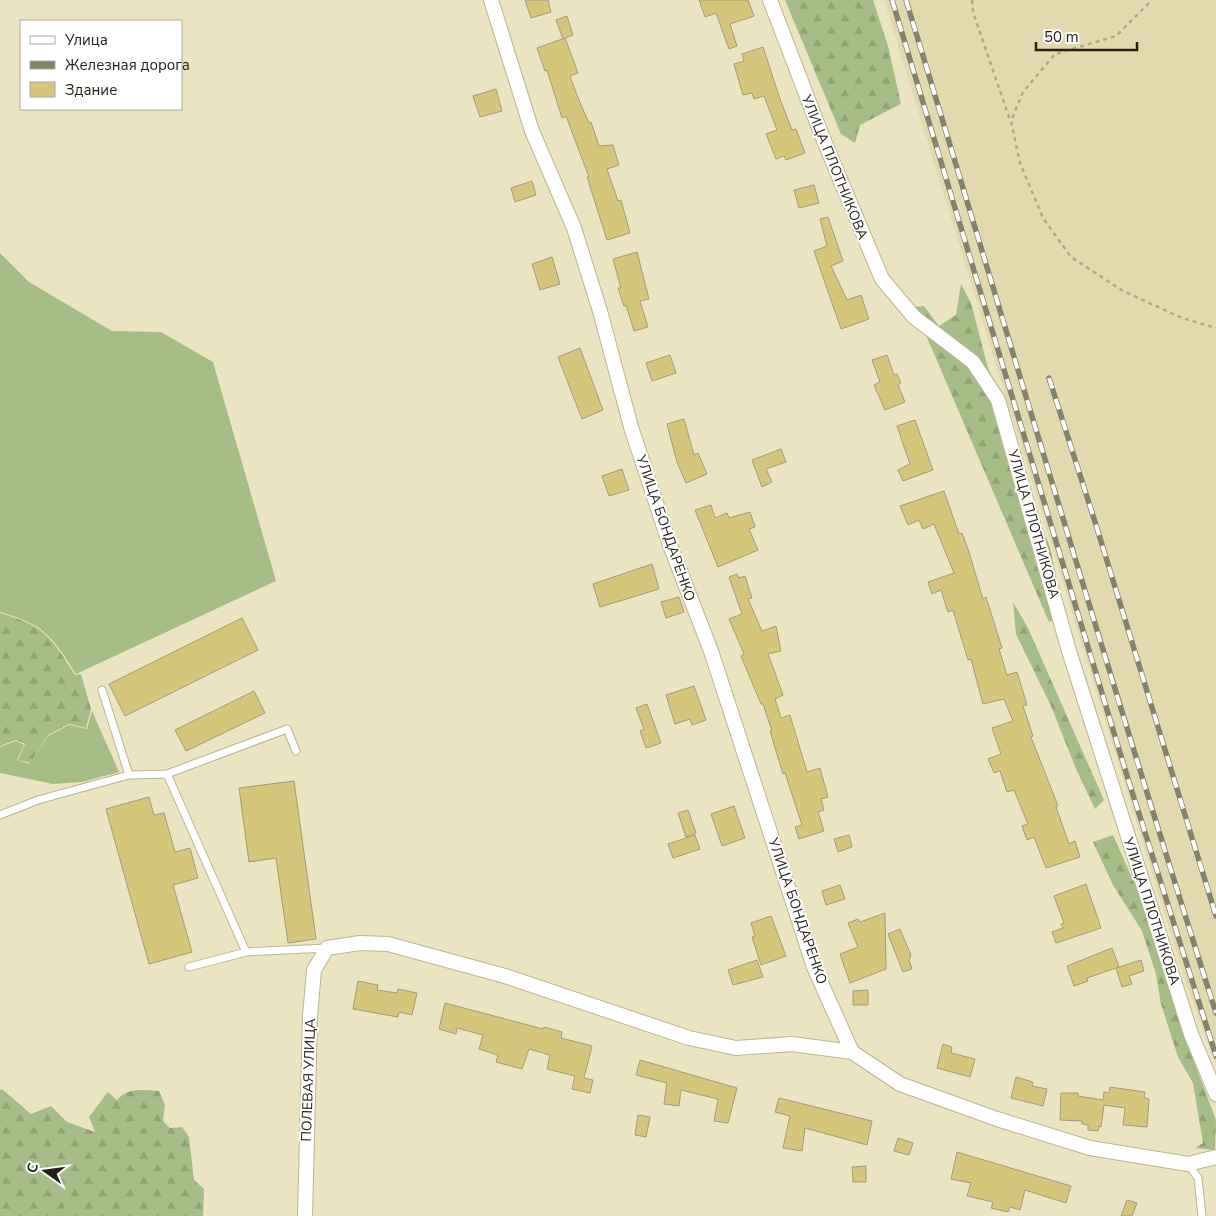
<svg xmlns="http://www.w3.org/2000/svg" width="1216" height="1216" viewBox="0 0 1216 1216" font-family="'Nunito Sans',sans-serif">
  <defs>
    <pattern id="forest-firs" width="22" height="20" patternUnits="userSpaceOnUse" patternTransform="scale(1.25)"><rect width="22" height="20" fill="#a6bd87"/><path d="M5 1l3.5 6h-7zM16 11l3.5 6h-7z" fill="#8fa274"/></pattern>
  </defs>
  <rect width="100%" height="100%" fill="#ebe4c0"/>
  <path fill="#e2d9af" d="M 884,0 L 1216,0 L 1216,1065 L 1187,987 Z"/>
  <path fill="#a6bd87" d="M 0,253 L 29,282 L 112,331 L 161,332 L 213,362 L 276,581 L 76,674 C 52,636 45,625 0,612 Z
    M 92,711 L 119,772 L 82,782 L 53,784 L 0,773 L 0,747 L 16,741 L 24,745 L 17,760 L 29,764 L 48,736 L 69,725 L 87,729 Z"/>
  <path fill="url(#forest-firs)" d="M 785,0 L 873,0 L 888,46 L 901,104 L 860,125 L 855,143 L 841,134 Z
    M 961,284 L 971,303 L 988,368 L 1009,418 L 1023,482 L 1050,547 L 1064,615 L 1049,622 L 914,307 L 924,306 L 939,326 L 956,315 Z
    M 1013,602 L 1028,628 L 1104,800 L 1095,809 L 1076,769 L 1051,706 L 1016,634 Z
    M 0,613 C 45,626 51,637 75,675 L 81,674 L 91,709 L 86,728 L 69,724 L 48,735 L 30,763 L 18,760 L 25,744 L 16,740 L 0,746 Z
    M 1113,835 L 1147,912 L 1189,1048 L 1216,1120 L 1215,1150 L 1195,1148 L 1203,1143 L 1193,1083 L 1178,1057 L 1161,1004 L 1156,974 L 1142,931 L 1113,885 L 1093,842 Z
    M 2,1089 L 31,1114 L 51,1106 L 67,1122 L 95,1132 L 89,1117 L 108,1092 L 117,1100 C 127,1087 144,1090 159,1091 L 165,1105 L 163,1121 L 170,1128 L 182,1127 L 189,1137 L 194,1180 L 204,1189 L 203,1216 L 0,1216 L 0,1090 Z"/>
  <path fill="#d6c67c" stroke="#a39c7a" d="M 525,0 L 548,0 L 551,12 L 531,18 Z
    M 699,0 L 748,0 L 754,16 L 730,24 L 737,46 L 729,49 L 716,13 L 705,17 Z
    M 567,16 L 573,35 L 563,39 L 556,20 Z
    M 565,38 L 578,73 L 570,76 L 578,98 L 589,123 L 591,122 L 599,146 L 613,145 L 619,165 L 607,169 L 618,201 L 621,200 L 630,233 L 607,240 L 587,177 L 589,177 L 566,116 L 562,118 L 547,70 L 545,71 L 537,48 Z
    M 763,47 L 780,99 L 792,130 L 796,129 L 805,153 L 786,160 L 784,156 L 776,159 L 766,134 L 777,130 L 764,96 L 754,99 L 752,93 L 743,95 L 734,64 L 744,61 L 742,54 Z
    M 496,89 L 502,111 L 480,117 L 473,96 Z
    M 532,181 L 536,195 L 515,202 L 511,188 Z
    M 814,185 L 819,203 L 799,208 L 794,190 Z
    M 828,217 L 843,261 L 831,266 L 847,300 L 861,295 L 869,319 L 841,329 L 814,251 L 827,246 L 820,219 Z
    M 637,252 L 649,299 L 640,301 L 648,327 L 634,331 L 626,305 L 624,306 L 618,288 L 621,288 L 613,259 Z
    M 552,257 L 560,284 L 540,290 L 532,264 Z
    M 580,348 L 603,410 L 582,419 L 558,357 Z
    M 670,355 L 676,373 L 652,381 L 646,363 Z
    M 887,355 L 894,375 L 897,374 L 901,383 L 898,385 L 905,402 L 885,410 L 874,385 L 880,382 L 872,360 Z
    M 684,419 L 694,455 L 698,453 L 707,474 L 686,483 L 677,462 L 667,424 Z
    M 915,420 L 933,470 L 903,481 L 898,470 L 910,464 L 897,426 Z
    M 781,449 L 786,462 L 766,469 L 772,482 L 762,487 L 752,460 Z
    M 622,469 L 629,490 L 609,496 L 602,476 Z
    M 944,491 L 959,534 L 962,533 L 968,549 L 983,599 L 986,597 L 1002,648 L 999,649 L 1007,675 L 1017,672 L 1027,705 L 1023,706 L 1033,736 L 1031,737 L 1058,806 L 1056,807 L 1069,844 L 1075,841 L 1080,857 L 1046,868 L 1034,837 L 1027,840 L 1022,826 L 1028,824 L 1014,790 L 1007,792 L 1000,771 L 994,773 L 988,759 L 1001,754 L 992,728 L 1013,721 L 1004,699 L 983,704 L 971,659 L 968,660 L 953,610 L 948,612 L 941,590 L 932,594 L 928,582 L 954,573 L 934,524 L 923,529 L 919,520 L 908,525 L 900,506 Z
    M 711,505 L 715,518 L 727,513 L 729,518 L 750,512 L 755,527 L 749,529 L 758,550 L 718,567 L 695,510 Z
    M 652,564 L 659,589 L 600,607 L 593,584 Z
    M 737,574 L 739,578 L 745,576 L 752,598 L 748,599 L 762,631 L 776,626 L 781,651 L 768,654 L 783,695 L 775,699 L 781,718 L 790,715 L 807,772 L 820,768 L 828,797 L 821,799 L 824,810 L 818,812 L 824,831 L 799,839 L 795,827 L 802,825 L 785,773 L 783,774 L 770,731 L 772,731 L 763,704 L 761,704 L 741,656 L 744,654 L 729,619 L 742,614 L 729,577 Z
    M 679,597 L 684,612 L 666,618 L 661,602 Z
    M 242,618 L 258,650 L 125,716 L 109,684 Z
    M 694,686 L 706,720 L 692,725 L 690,719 L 675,724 L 666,695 Z
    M 254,691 L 265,713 L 186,751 L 175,730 Z
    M 647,704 L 661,743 L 646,748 L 640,731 L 644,729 L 636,708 Z
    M 294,781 L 316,939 L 288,943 L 276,858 L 249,862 L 239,788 Z
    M 149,797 L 154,815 L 164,813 L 175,852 L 190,848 L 198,878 L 173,885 L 192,952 L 149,964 L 106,809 Z
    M 734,806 L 745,838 L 722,846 L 711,814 Z
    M 688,810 L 696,833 L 686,837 L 678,813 Z
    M 695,835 L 700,849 L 673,858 L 668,844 Z
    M 849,835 L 852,847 L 838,852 L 834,839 Z
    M 1086,884 L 1101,928 L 1056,943 L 1052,932 L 1063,928 L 1061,924 L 1064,923 L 1054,896 Z
    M 840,885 L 845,899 L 826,905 L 822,891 Z
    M 885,913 L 886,969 L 850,983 L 840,954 L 858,947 L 848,923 L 858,919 L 860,922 Z
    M 771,916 L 786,956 L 761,965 L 752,937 L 755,936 L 751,923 Z
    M 900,929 L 911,955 L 909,960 L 912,969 L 903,972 L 888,934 Z
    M 1112,948 L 1119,967 L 1087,978 L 1088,981 L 1074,986 L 1067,966 Z
    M 757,960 L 763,977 L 733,985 L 728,970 Z
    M 1141,960 L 1144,971 L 1129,976 L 1132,984 L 1122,987 L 1116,968 Z
    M 358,981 L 378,985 L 377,990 L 397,993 L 398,989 L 417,993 L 412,1015 L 399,1012 L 398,1017 L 353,1009 Z
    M 868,990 L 868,1005 L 853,1005 L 853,991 Z
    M 445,1003 L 543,1029 L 544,1027 L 562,1032 L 561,1038 L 592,1046 L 584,1078 L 593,1080 L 590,1093 L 572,1089 L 575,1076 L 547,1069 L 550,1055 L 529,1049 L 522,1069 L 496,1062 L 498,1055 L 479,1049 L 483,1035 L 457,1028 L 456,1034 L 439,1029 Z
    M 943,1044 L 952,1047 L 951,1053 L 975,1059 L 970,1077 L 937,1068 Z
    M 640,1060 L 737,1088 L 728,1123 L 714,1121 L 718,1099 L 681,1090 L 679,1106 L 664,1104 L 667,1083 L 636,1075 Z
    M 1016,1077 L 1033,1082 L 1032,1086 L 1047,1089 L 1043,1106 L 1011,1098 Z
    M 1110,1087 L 1145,1092 L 1144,1098 L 1149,1099 L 1147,1127 L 1123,1125 L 1125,1108 L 1104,1105 L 1101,1127 L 1099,1126 L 1098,1131 L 1088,1130 L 1088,1125 L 1082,1124 L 1082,1121 L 1060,1120 L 1061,1093 L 1078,1093 L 1078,1096 L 1103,1100 L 1104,1092 L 1109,1093 Z
    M 779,1098 L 872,1121 L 867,1145 L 805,1128 L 802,1151 L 783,1148 L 790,1116 L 775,1112 Z
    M 638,1115 L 650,1117 L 646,1137 L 635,1135 Z
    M 898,1138 L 913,1143 L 909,1155 L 894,1151 Z
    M 957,1152 L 1071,1186 L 1066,1203 L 1025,1190 L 1020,1210 L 1010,1207 L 1008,1212 L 991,1208 L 993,1202 L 967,1196 L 971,1183 L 951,1179 Z
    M 866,1166 L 866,1182 L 853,1182 L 852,1167 Z
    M 1127,1200 L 1137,1203 L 1132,1216 L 1121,1216 Z"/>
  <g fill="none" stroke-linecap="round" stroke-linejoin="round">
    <g stroke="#bbb491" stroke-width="9">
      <path id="lane" d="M 102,690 L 129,775
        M 0,815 L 38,800 L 129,775 L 167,774
        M 246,952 L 167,774 L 287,729 L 296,751
        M 189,967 L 246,952 L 327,948
        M 1188,1164 L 1198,1178 L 1202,1216"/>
    </g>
    <g stroke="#bbb491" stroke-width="16">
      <path id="street" d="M 491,0 L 532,131 L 574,228 L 600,311 L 631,427 L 670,545 L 711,651 L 814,967 L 852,1052 L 900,1084 L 997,1119 L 1090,1148 L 1188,1164 L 1216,1157
        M 770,0 L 822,136 L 882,279 L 914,317 L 973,362 L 998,400 L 1069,651 L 1191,1034 L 1216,1094
        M 305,1216 L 310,1016 L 314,970 L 327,948 L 360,943 L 388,944 L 505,976 L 689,1038 L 736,1048 L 792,1044 L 852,1052"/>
    </g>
    <path stroke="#aea88b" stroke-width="2.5" stroke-dasharray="4 4" stroke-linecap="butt" d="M 972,0 L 973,12 L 1010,120
      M 1149,3 L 1116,36 L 1055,54 L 1023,92 L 1011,121 L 1020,163 L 1043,218 L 1071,257 L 1123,291 L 1182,318 L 1216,328"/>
    <use href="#lane" stroke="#fff" stroke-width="7"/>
    <use href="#street" stroke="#fff" stroke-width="14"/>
    <g stroke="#868169" stroke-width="5.5">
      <path id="rail" d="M 892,0 L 1128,779 L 1216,1056
        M 906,0 C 1009,338 1109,677 1216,1013
        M 1049,378 L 1096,525 L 1216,916"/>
    </g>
    <use href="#rail" stroke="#fff" stroke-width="4" stroke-dasharray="11" stroke-linecap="butt"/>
  </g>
  <g text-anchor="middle" stroke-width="4" stroke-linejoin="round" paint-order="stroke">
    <g font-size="14" fill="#252215" stroke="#fff">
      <text transform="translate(835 167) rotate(68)" y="5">УЛИЦА ПЛОТНИКОВА</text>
      <text transform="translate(1034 524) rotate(74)" y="5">УЛИЦА ПЛОТНИКОВА</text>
      <text transform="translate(666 528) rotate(71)" y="5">УЛИЦА БОНДАРЕНКО</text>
      <text transform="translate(798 911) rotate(71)" y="5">УЛИЦА БОНДАРЕНКО</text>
      <text transform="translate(1152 911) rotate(72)" y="5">УЛИЦА ПЛОТНИКОВА</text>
      <text transform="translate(308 1080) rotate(-88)" y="5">ПОЛЕВАЯ УЛИЦА</text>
    </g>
  </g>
  <rect x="20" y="20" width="162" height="90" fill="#ffffff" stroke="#a8a7a1"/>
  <rect x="30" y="36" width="25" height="8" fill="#ffffff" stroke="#a8a7a1"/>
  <text x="65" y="45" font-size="15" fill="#252215">Улица</text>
  <rect x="30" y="61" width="25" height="8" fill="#868169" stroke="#a8a7a1"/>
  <text x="65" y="70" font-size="15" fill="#252215">Железная дорога</text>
  <rect x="30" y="82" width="25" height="15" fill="#d6c67c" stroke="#a8a7a1"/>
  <text x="65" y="95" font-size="15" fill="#252215">Здание</text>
  <g transform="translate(45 1171) rotate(284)" stroke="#ffffff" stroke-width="4" paint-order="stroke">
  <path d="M0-4L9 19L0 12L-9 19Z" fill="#252215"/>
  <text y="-8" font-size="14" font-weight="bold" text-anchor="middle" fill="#252215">С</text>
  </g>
  <path d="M1036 42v8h101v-8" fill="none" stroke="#252215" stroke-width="2.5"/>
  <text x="1044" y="42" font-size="15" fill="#252215" stroke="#ffffff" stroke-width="4" paint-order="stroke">50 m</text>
</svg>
